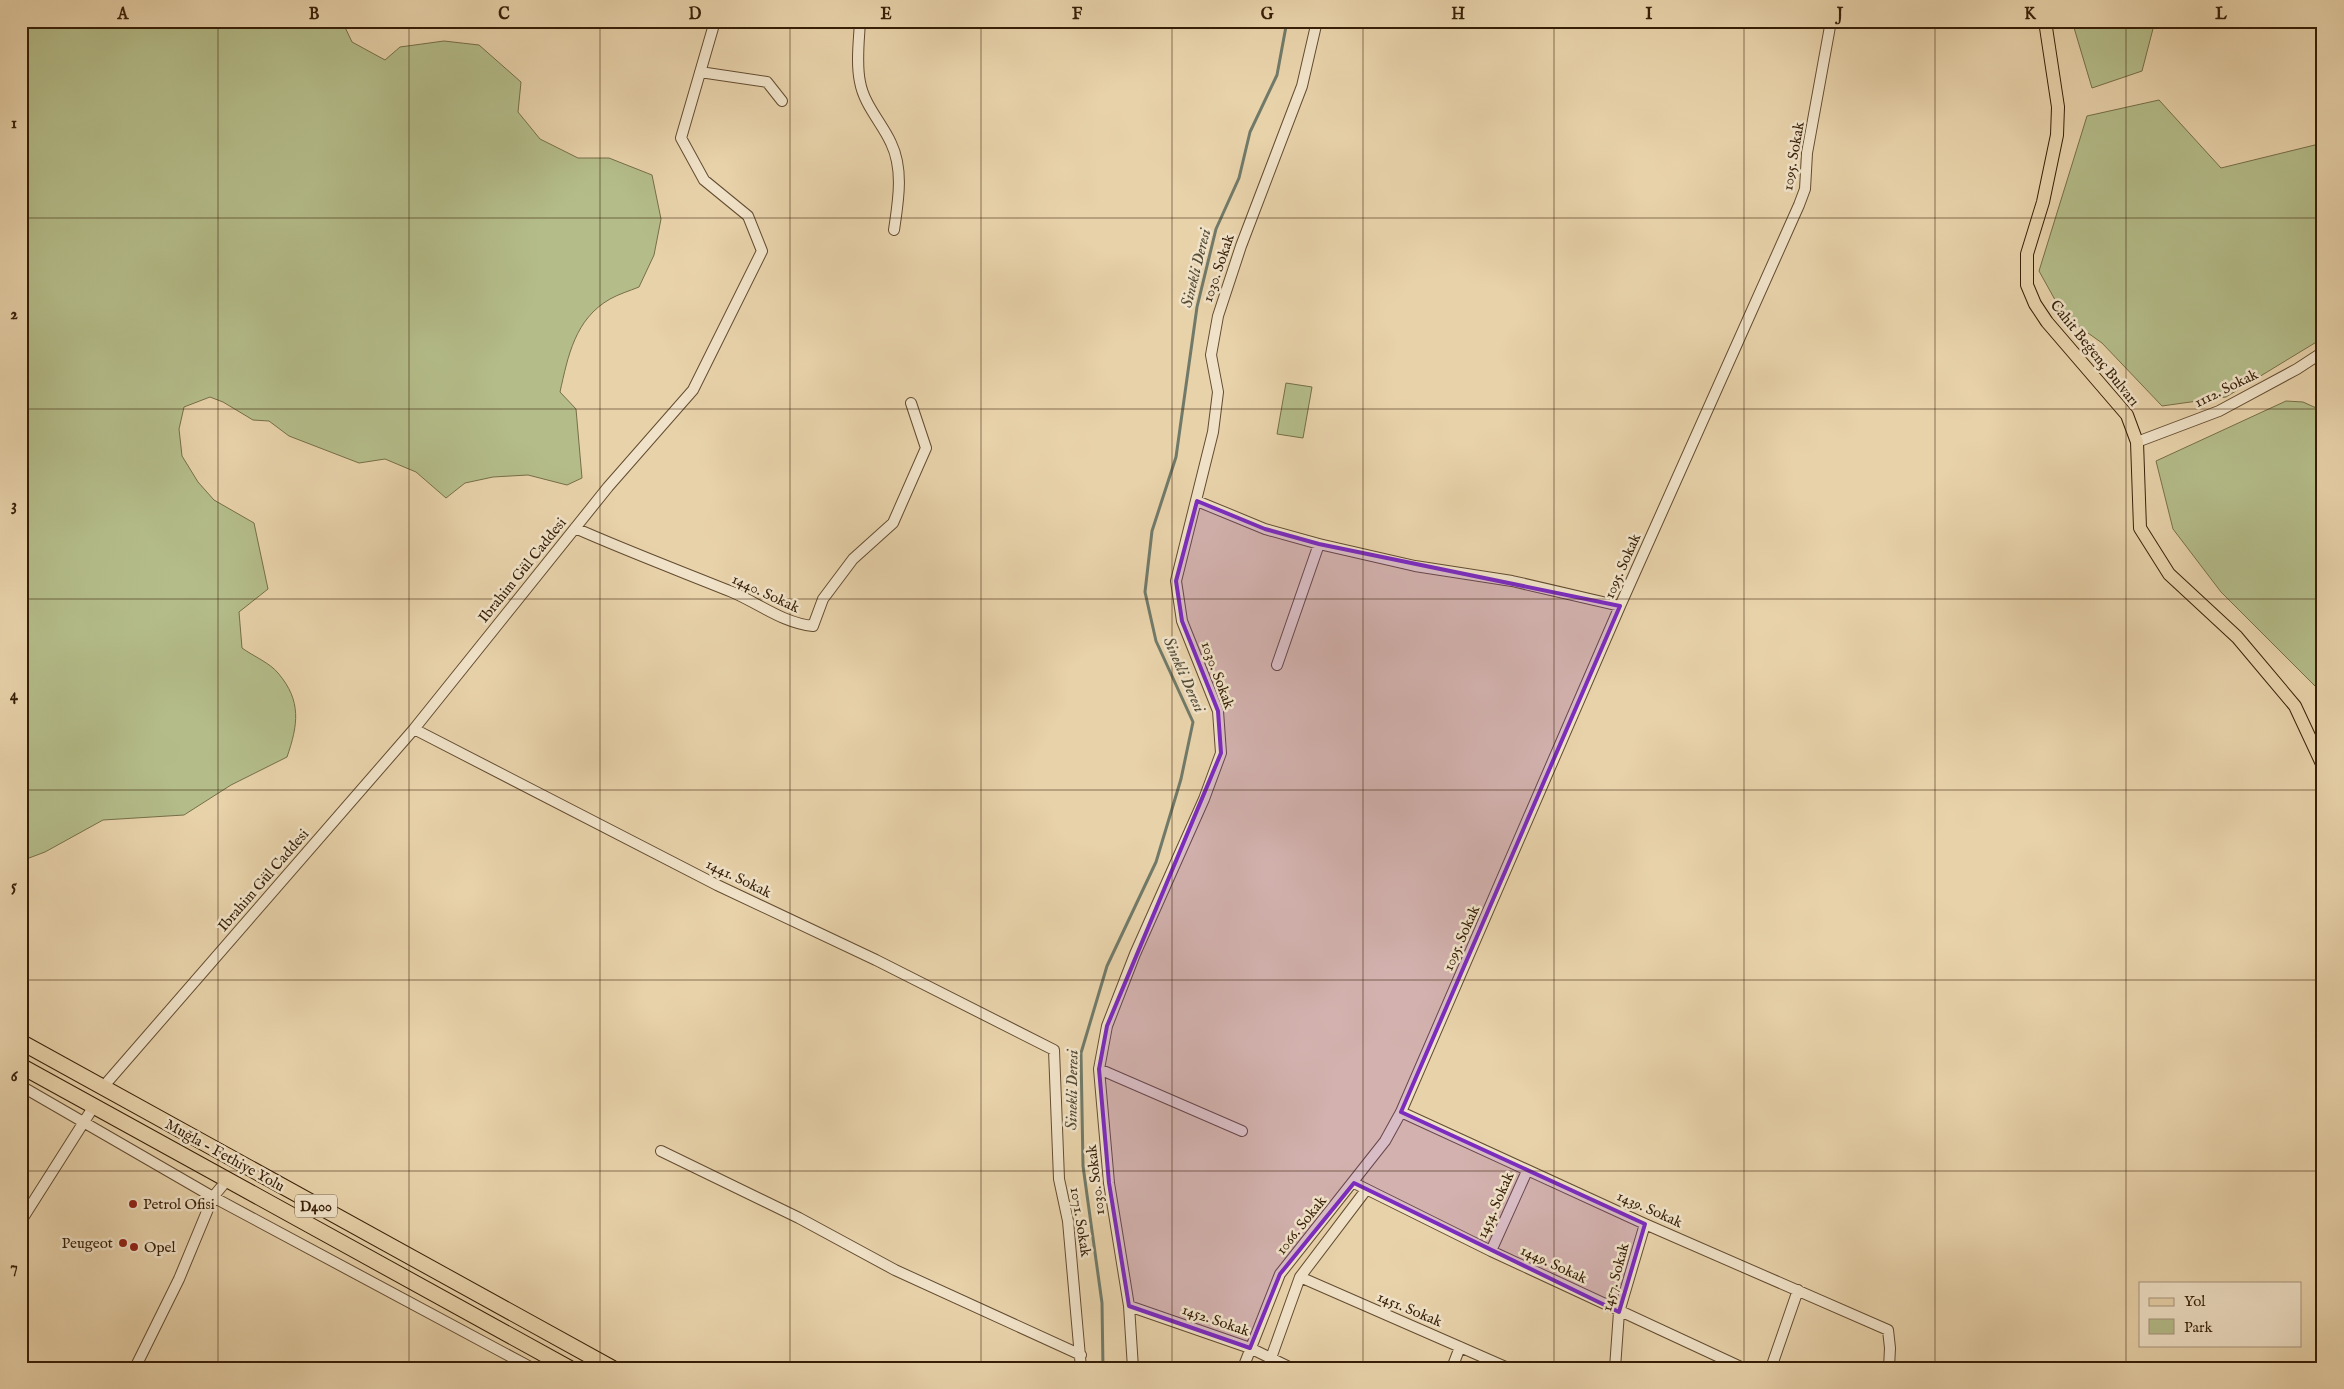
<svg xmlns="http://www.w3.org/2000/svg" width="2344" height="1389" viewBox="0 0 2344 1389" font-family="'IM FELL English',serif">
  <rect width="100%" height="100%" fill="#e8d2aa"/>
  <filter id="stains"><feTurbulence type="fractalNoise" baseFrequency=".004" numOctaves="4"/><feColorMatrix values="0 0 0 0 .2 0 0 0 0 .09 0 0 0 0 .02 0 0 0 .5 -.17"/></filter>
  <radialGradient id="worn" r=".72"><stop offset=".6" stop-color="#630" stop-opacity="0"/><stop offset="1" stop-color="#630" stop-opacity=".3"/></radialGradient>
  <path fill="#b4bd8a" stroke="#766e48" d="M 21,21 L 342,21 L 352,42 L 385,60 L 400,47 L 444,41 L 479,45 L 521,82 L 518,112 L 540,139 L 578,158 L 609,158 L 652,175 L 661,219 L 654,255 L 639,287 C 629,291 619,294 610,299 C 575,319 568,356 560,392 L 576,409 L 582,478 L 567,485 L 528,475 L 493,477 L 465,483 L 446,498 L 416,472 L 385,459 L 359,463 L 289,436 L 269,421 L 253,420 L 223,402 L 210,397 L 184,407 L 179,429 L 182,456 L 198,482 L 214,500 L 254,523 L 268,589 L 239,612 L 242,648 C 253,656 270,663 278,673 C 302,701 298,725 287,757 L 231,785 L 184,815 L 103,820 L 45,852 L 21,861 Z
    M 2072,21 L 2155,21 L 2142,71 L 2092,88 Z
    M 2159,100 L 2221,168 L 2323,143 L 2323,338 L 2226,397 L 2162,406 L 2102,343 L 2064,316 L 2039,271 L 2087,116 Z
    M 1286,383 L 1312,387 L 1303,438 L 1277,434 Z
    M 2286,401 L 2303,402 L 2323,411 L 2323,694 L 2221,592 L 2173,529 L 2156,461 Z"/>
  <g fill="none" stroke-linecap="round" stroke-linejoin="round">
    <path stroke="#717a69" stroke-width="3" d="M 1103,1368 L 1102,1303 L 1083,1166 L 1081,1053 L 1107,966 L 1156,862 L 1181,779 L 1193,722 L 1156,641 L 1145,592 L 1152,531 L 1176,457 L 1197,307 L 1216,229 L 1239,178 L 1250,132 L 1277,75 L 1287,21"/>
    <g stroke="#634c30" stroke-width="12">
      <path id="minor" d="M 860,21 C 859,41 856,63 860,82 C 864,105 882,123 891,143 C 904,170 898,202 894,230
        M 700,72 L 767,82 L 782,101
        M 2137,442 L 2219,411 L 2297,369 L 2323,352
        M 1197,501 L 1265,529 L 1319,544 L 1415,566 L 1512,581 L 1620,606
        M 575,528 C 627,551 680,571 732,592 C 760,604 783,623 813,626 L 823,599 L 853,559 L 893,523 L 926,448 L 911,403
        M 1277,665 L 1319,544
        M 414,729 L 717,885 L 876,960 L 1054,1050 L 1059,1179 L 1068,1221 L 1081,1368
        M 1099,1069 L 1242,1131
        M 21,1086 L 213,1197 L 532,1368
        M 103,1087 L 414,729 L 608,487 L 693,390 L 762,251 L 748,216 L 704,180 L 681,138 L 715,21
        M 1401,1112 L 1645,1224 L 1888,1330 L 1890,1348 L 1889,1368
        M 661,1151 L 799,1218 L 895,1270 L 1081,1355
        M 1354,1183 L 1491,1251 L 1743,1368
        M 21,1221 L 94,1106
        M 1491,1251 L 1527,1171
        M 1300,1277 L 1508,1368
        M 1129,1306 L 1250,1348 L 1291,1368
        M 1271,1358 L 1300,1277 L 1366,1190
        M 135,1368 L 179,1279 L 213,1197 L 227,1180
        M 1133,1368 L 1129,1306 L 1109,1183 L 1099,1069 L 1107,1026 L 1135,954 L 1204,799 L 1221,753 L 1218,711 L 1182,621 L 1176,581 L 1213,432 L 1218,392 L 1211,355 L 1218,316 L 1241,246 L 1302,86 L 1317,21
        M 1243,1368 L 1280,1274 L 1385,1141 L 1401,1112 L 1620,606 L 1799,205 L 1805,189 L 1807,153 L 1831,21
        M 1452,1368 L 1460,1347
        M 1615,1368 L 1619,1312 L 1645,1224
        M 1771,1368 L 1798,1290"/>
    </g>
    <g stroke="#371f07" stroke-width="14">
      <path id="major" d="M 2045,21 L 2058,107 L 2057,135 L 2043,202 L 2027,254 L 2027,285 L 2035,304 L 2047,322 L 2127,415 L 2137,442 L 2140,528 L 2169,574 L 2237,637 L 2295,706 L 2323,766"/>
    </g>
    <g stroke="#371f07" stroke-width="17">
      <path id="highway" d="M 21,1042 L 612,1368
        M 21,1066 L 569,1368"/>
    </g>
    <use href="#minor" stroke="#f0e2c8" stroke-width="10"/>
    <use href="#major" stroke="#e8d2aa" stroke-width="12"/>
    <use href="#highway" stroke="#e8d2aa" stroke-width="15"/>
  </g>
  <path fill="#7b2cbf" fill-opacity="0.2" stroke="#7b2cbf" stroke-width="4" stroke-linejoin="round" d="M 1197,501 L 1265,529 L 1319,544 L 1620,606 L 1401,1112 L 1645,1224 L 1619,1312 L 1354,1183 L 1280,1274 L 1250,1348 L 1129,1306 L 1109,1183 L 1099,1069 L 1107,1026 L 1221,753 L 1218,711 L 1182,621 L 1176,581 Z"/>
  <path fill="none" stroke="#371f07" stroke-width="1" stroke-opacity="0.55" d="M 218,21 L 218,1368M 409,21 L 409,1368M 600,21 L 600,1368M 790,21 L 790,1368M 981,21 L 981,1368M 1172,21 L 1172,1368M 1363,21 L 1363,1368M 1554,21 L 1554,1368M 1744,21 L 1744,1368M 1935,21 L 1935,1368M 2126,21 L 2126,1368M 21,218 L 2323,218M 21,409 L 2323,409M 21,599 L 2323,599M 21,790 L 2323,790M 21,980 L 2323,980M 21,1171 L 2323,1171"/>
  <g fill="#8f2418" stroke="#f0e2c8" stroke-width="2">
    <circle cx="133" cy="1204" r="5"/>
    <circle cx="123" cy="1243" r="5"/>
    <circle cx="134" cy="1247" r="5"/>
  </g>
  <g text-anchor="middle" stroke-width="5" stroke-linejoin="round" paint-order="stroke">
    <rect fill="#f0e2c8" stroke="#6e5a41" stroke-width="1" x="295" y="1194.5" width="42" height="23" rx="4"/>
    <g font-size="14" font-weight="bold" fill="#371f07">
      <text x="316" y="1211">D400</text>
    </g>
    <g font-size="15" fill="#371f07" stroke="#f0e2c8">
      <text transform="translate(1793 156) rotate(-80)" y="5">1095. Sokak</text>
      <text transform="translate(1218 268) rotate(-71)" y="5">1030. Sokak</text>
      <text transform="translate(2095 353) rotate(51)" y="5">Cahit Beğenç Bulvarı</text>
      <text transform="translate(2226 388) rotate(-26)" y="5">1112. Sokak</text>
      <text transform="translate(1622 566) rotate(-66)" y="5">1095. Sokak</text>
      <text transform="translate(522 570) rotate(-51)" y="5">Ibrahim Gül Caddesi</text>
      <text transform="translate(766 593) rotate(25)" y="5">1440. Sokak</text>
      <text transform="translate(1218 675) rotate(70)" y="5">1030. Sokak</text>
      <text transform="translate(739 878) rotate(26)" y="5">1441. Sokak</text>
      <text transform="translate(263 880) rotate(-49)" y="5">Ibrahim Gül Caddesi</text>
      <text transform="translate(1461 938) rotate(-66)" y="5">1095. Sokak</text>
      <text transform="translate(225 1155) rotate(29)" y="5">Muğla - Fethiye Yolu</text>
      <text transform="translate(1095 1180) rotate(-97)" y="5">1030. Sokak</text>
      <text transform="translate(1495 1205) rotate(-66)" y="5">1454. Sokak</text>
      <text transform="translate(1650 1209) rotate(24)" y="5">1439. Sokak</text>
      <text transform="translate(1081 1222) rotate(81)" y="5">1071. Sokak</text>
      <text transform="translate(1301 1225) rotate(-51)" y="5">1066. Sokak</text>
      <text transform="translate(1554 1264) rotate(25)" y="5">1449. Sokak</text>
      <text transform="translate(1615 1277) rotate(-75)" y="5">1457. Sokak</text>
      <text transform="translate(1410 1309) rotate(23)" y="5">1451. Sokak</text>
      <text transform="translate(1216 1320) rotate(19)" y="5">1452. Sokak</text>
    </g>
    <g font-size="15" fill="#371f07" stroke="#f0e2c8" text-anchor="start">
      <text x="143" y="1209">Petrol Ofisi</text>
      <text x="113" y="1248" text-anchor="end">Peugeot</text>
      <text x="144" y="1252">Opel</text>
    </g>
    <g font-size="16" font-style="italic" fill="#544d38" stroke="#f0e2c8">
      <text transform="translate(1195 268) rotate(-76)" y="6">Sinekli Deresi</text>
      <text transform="translate(1185 674) rotate(66)" y="6">Sinekli Deresi</text>
      <text transform="translate(1071 1090) rotate(-89)" y="6">Sinekli Deresi</text>
    </g>
  </g>
  <rect width="2344" height="1389" fill="none" stroke="#e8d2aa" stroke-width="55"/>
  <rect x="2139" y="1282" width="162" height="65" fill="#f0e2c8" stroke="#a6947b"/>
  <rect x="2149" y="1298" width="25" height="8" fill="#e8d2aa" stroke="#a6947b"/>
  <text x="2184" y="1306" font-size="15" fill="#371f07">Yol</text>
  <rect x="2149" y="1319" width="25" height="15" fill="#b4bd8a" stroke="#a6947b"/>
  <text x="2184" y="1332" font-size="15" fill="#371f07">Park</text>
  <rect x="28" y="28" width="2288" height="1334" fill="none" stroke="#371f07" stroke-width="2"/>
  <g font-size="16" text-anchor="middle" font-weight="bold" fill="#371f07">
    <text x="123" y="19">A</text>
    <text x="314" y="19">B</text>
    <text x="504" y="19">C</text>
    <text x="695" y="19">D</text>
    <text x="886" y="19">E</text>
    <text x="1077" y="19">F</text>
    <text x="1267" y="19">G</text>
    <text x="1458" y="19">H</text>
    <text x="1649" y="19">I</text>
    <text x="1840" y="19">J</text>
    <text x="2030" y="19">K</text>
    <text x="2221" y="19">L</text>
    <text x="14" y="128">1</text>
    <text x="14" y="319">2</text>
    <text x="14" y="510">3</text>
    <text x="14" y="700">4</text>
    <text x="14" y="891">5</text>
    <text x="14" y="1081">6</text>
    <text x="14" y="1272">7</text>
  </g>
  <rect width="100%" height="100%" filter="url(#stains)"/>
  <rect width="100%" height="100%" fill="url(#worn)"/>
</svg>
